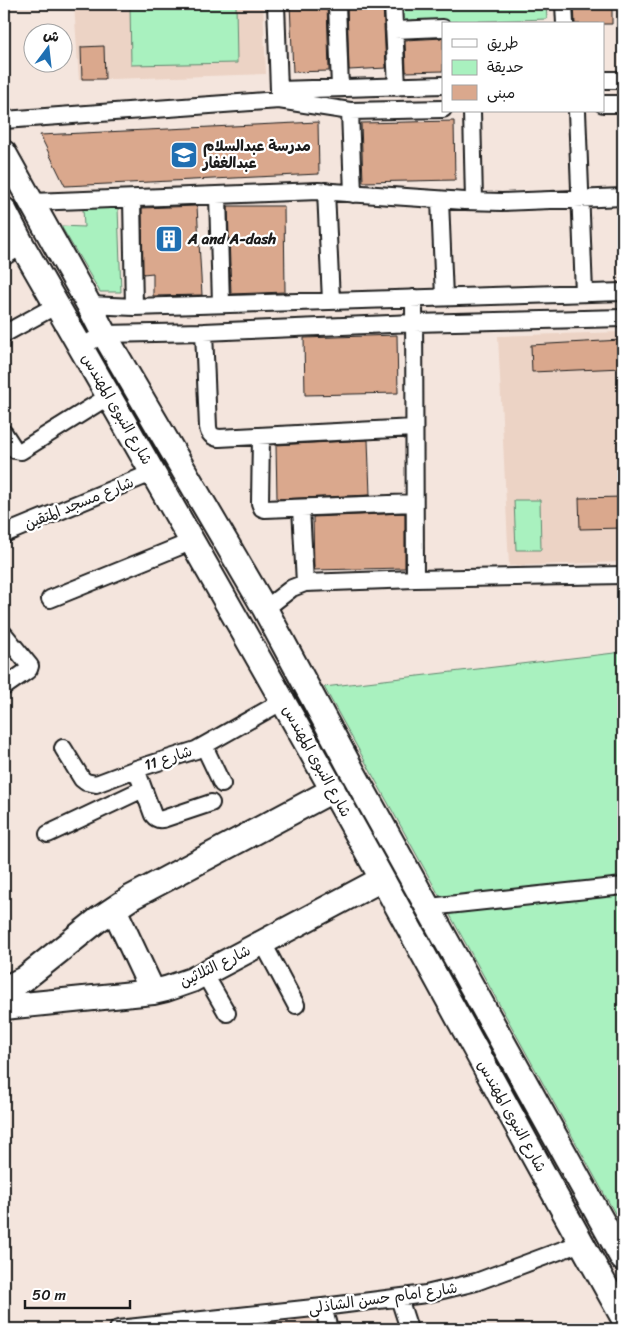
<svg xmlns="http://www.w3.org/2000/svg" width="627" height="1333" viewBox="0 0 627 1333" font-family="Sriracha,'Playpen Sans Arabic',sans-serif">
  <rect width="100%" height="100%" fill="#f4e5dd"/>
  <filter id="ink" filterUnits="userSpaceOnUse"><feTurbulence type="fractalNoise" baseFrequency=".02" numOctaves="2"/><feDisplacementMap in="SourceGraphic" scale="10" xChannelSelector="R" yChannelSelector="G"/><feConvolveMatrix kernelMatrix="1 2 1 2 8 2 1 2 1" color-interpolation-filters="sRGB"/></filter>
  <g filter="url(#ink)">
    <path fill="#ecd3c5" d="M 74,4 L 263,4 L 266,74 L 79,80 Z
      M 623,332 L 623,562 L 509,566 L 498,336 Z
      M 311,1314 L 315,1329 L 245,1329 L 244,1323 Z"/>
    <path fill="#a9f1bf" stroke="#62866e" d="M 130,4 L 236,4 L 237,63 L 131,65 Z
      M 396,4 L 546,4 L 547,19 L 396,24 Z
      M 118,208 L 121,292 L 100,292 L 61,226 L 84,227 L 83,209 Z
      M 514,500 L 540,500 L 541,550 L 516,550 Z
      M 623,652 L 623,1228 L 324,687 Z"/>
    <path fill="#daa88d" stroke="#1c1c1c" d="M 290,4 L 327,4 L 329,71 L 293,72 Z
      M 347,4 L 383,4 L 386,68 L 349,70 Z
      M 574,4 L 612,4 L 612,24 L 575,24 Z
      M 443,38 L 443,71 L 406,72 L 405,40 Z
      M 104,46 L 105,79 L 82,79 L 81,47 Z
      M 454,121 L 455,180 L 363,182 L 361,123 Z
      M 318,122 L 319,174 L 65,186 L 40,135 Z
      M 197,206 L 202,295 L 153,296 L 153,273 L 143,274 L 142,208 Z
      M 228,206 L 284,206 L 285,292 L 231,294 Z
      M 397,335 L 398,393 L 305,395 L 304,338 Z
      M 621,340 L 622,368 L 532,372 L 531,345 Z
      M 368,440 L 370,495 L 277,499 L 276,445 Z
      M 623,497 L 623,528 L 580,529 L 579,498 Z
      M 405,513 L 405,568 L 314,570 L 313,517 Z"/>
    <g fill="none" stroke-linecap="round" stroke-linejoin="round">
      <g stroke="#1c1c1c" stroke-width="20">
        <path id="street" d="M 276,4 L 279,90
          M 337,4 L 340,88
          M 393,4 L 397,87
          M 564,4 L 565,24
          M 394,30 L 443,28
          M 603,80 L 623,80
          M 279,100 L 279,90 L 443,85
          M 603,104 L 623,104
          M 350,111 L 353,194
          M 472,111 L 474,201
          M 577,111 L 584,293
          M 4,120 L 279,100 L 350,111 L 443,109
          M 326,191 L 331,301
          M 218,195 L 221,304
          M 132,199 L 134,307
          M 440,200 L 444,297
          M 32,202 L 318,191 L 465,201 L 502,202 L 623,197
          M 4,257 L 22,245
          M 414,298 L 415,579
          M 89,305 L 134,307 L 623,292
          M 204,332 L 208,427 C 209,434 212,437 219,438 L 414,428
          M 4,334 L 57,305
          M 81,347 L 104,334 L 204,332 L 414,323 L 623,318
          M 4,433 L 15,450 L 21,451 L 109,396
          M 261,436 L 260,503 L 262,508 L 265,509 L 414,503
          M 301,508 L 305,583
          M 4,534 L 154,472
          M 50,599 L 193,541
          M 265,609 L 292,588 L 305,583 L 415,579 L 623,575
          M 4,634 L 30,666 L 29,669 L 27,671 L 4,687
          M 204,746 L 222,784
          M 63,748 L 82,779 L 86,782 L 96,784 L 136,769 L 196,750 L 283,701
          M 136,769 L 153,815 C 156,819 158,820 163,819 L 211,803
          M 48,834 L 143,789
          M 429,907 L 623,886
          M 263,943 L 296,1005
          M 204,973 L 227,1013
          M 399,1298 L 409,1329
          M 323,1307 L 329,1329
          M 118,1329 L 323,1307 L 426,1294 L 476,1282 L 581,1243"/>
      </g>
      <g stroke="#1c1c1c" stroke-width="28">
        <path id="secondary" d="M 4,153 L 89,305 L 104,334 L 265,609 L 350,767 L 623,1259
          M 4,210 L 22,245 C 126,426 230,606 331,787 C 430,963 524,1142 623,1317
          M 114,909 L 153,992
          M 4,989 L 24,979 L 99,919 L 132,897 L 333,790
          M 4,1007 L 153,992 L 166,989 L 192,980 L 382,879"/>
      </g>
      <use href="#street" stroke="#fff" stroke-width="16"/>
      <use href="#secondary" stroke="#fff" stroke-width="24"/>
    </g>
  </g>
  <defs>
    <g id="school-square" transform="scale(1.4375)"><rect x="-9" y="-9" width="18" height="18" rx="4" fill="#1f6fb2" stroke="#fff"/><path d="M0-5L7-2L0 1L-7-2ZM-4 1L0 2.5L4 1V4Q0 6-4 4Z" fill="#fff"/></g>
    <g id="building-square" transform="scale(1.4375)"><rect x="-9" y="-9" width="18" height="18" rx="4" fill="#1f6fb2" stroke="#fff"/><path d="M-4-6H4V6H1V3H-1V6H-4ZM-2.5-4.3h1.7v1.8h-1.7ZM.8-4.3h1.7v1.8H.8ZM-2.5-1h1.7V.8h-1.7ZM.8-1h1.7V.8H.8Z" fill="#fff"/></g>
  </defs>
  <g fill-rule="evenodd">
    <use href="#school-square" x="184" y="155"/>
    <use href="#building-square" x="169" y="239"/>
  </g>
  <g text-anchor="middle" stroke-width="4.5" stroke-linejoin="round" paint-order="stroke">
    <g font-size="15" font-weight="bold" fill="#1c1c1c" stroke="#fff" text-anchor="start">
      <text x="203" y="151">مدرسة عبدالسلام<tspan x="203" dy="17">عبدالغفار</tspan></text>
      <text x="188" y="244">A and A-dash</text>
    </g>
    <g font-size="15" fill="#1c1c1c" stroke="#fff">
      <text transform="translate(117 409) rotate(60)" y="5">شارع النبوى المهندس</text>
      <text transform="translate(79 503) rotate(-22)" y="5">شارع مسجد المتقين</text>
      <text transform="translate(168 758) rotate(-18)" y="5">شارع 11</text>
      <text transform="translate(317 761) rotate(61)" y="5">شارع النبوى المهندس</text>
      <text transform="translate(215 966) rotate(-26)" y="5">شارع الثلاثين</text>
      <text transform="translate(512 1116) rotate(61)" y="5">شارع النبوى المهندس</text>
      <text transform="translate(383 1298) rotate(-8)" y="5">شارع امام حسن الشاذلى</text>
    </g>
  </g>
  <rect width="627" height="1333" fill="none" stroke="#fff" stroke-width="20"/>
  <rect x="10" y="10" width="607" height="1313" fill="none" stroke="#1c1c1c" stroke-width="2" filter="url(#ink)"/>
  <rect x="442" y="22" width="162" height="90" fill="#ffffff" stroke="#a4a4a4"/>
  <rect x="452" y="39" width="25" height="8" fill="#ffffff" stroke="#a4a4a4"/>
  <text x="487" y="48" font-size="15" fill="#1c1c1c">طريق</text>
  <rect x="452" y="60" width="25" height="15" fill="#a9f1bf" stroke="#a4a4a4"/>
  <text x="487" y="72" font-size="15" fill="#1c1c1c">حديقة</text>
  <rect x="452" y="85" width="25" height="15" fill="#daa88d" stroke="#a4a4a4"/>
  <text x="487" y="98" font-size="15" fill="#1c1c1c">مبنى</text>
  <g transform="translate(48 48) rotate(15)"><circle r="24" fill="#ffffff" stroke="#a4a4a4"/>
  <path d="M0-4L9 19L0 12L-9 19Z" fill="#1f6fb2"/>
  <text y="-8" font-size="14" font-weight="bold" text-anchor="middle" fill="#1c1c1c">ش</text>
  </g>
  <path d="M25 1300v8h105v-8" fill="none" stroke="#1c1c1c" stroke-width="2.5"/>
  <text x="32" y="1300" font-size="15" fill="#1c1c1c" stroke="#ffffff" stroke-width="4" paint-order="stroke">50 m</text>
</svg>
